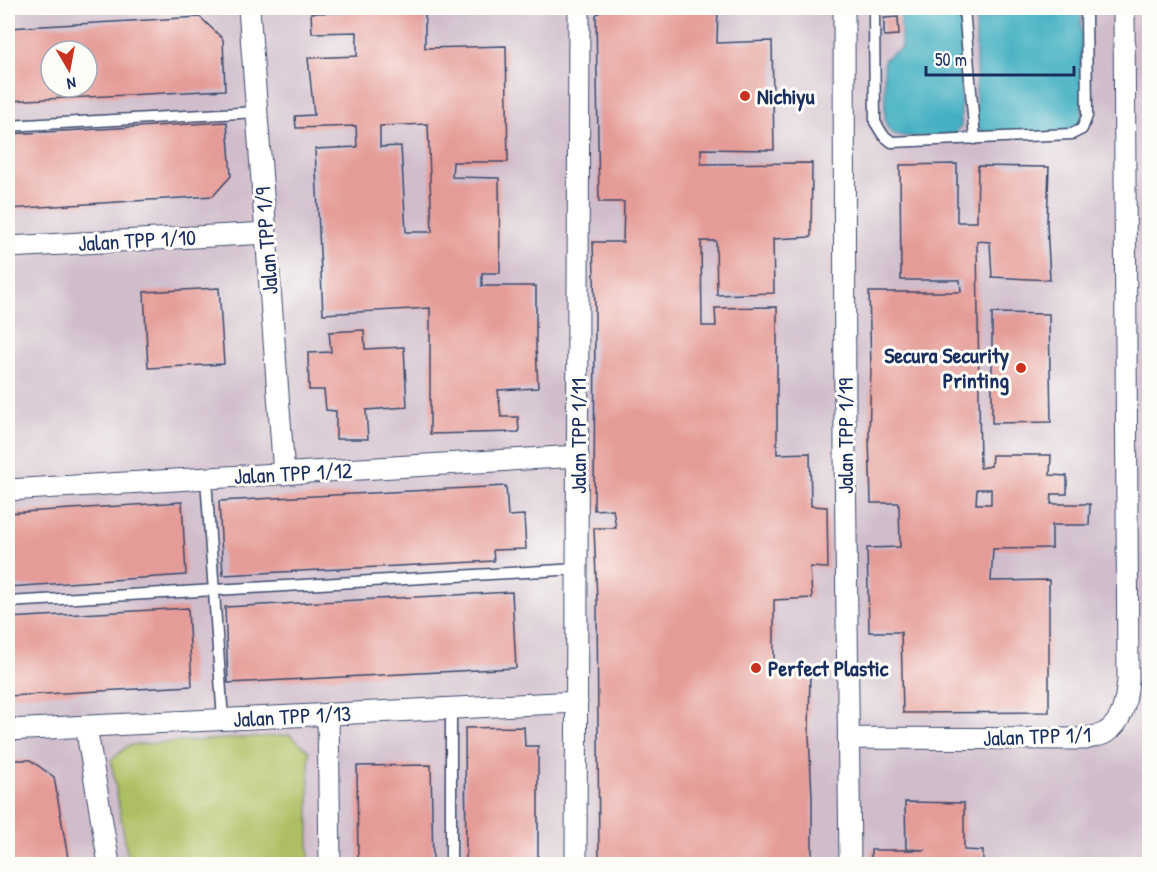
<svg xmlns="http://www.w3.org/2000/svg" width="1157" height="872" viewBox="0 0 1157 872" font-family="'Patrick Hand',sans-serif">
  <rect width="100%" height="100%" fill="#fdfcf7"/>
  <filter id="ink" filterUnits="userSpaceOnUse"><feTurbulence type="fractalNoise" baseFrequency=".0167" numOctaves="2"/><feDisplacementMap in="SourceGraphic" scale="12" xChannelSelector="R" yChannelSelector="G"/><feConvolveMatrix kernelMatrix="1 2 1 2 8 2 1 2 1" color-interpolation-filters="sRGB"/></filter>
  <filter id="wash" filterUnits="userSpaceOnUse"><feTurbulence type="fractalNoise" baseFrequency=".008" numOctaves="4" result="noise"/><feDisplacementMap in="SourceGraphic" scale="24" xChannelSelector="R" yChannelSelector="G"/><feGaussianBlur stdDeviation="1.35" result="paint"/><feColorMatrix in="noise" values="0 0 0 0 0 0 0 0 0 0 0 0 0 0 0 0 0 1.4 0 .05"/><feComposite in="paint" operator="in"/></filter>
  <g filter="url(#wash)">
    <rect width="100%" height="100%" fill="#efdebd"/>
    <path fill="#d0bdcc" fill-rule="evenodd" d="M 8,8 L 1149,8 L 1149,864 L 8,864 ZM 51,51 L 87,51 L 87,87 L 51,87 Z"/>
    <path fill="#adbf62" stroke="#647760" stroke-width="1.5" d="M 290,735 L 309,751 L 309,864 L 129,864 L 111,760 L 129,745 Z"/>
    <path fill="#44b0c3" stroke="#307090" stroke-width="1.5" d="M 901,8 L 960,8 L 961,14 L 961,126 L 955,134 C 943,136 900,140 891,132 C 887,130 886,123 885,119 L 884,60 L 891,54 L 901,49 Z
      M 976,8 L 1081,8 L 1082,118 L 1075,128 L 1067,132 L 992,134 L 982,132 L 976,124 Z"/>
    <g id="blocks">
      <path fill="#e59b97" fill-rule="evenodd" d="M 606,8 L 718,8 L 717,43 L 772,41 L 774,150 L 701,149 L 701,164 L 812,163 L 811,237 L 773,239 L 774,293 L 717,295 L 716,241 L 701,241 L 702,326 L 716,326 L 715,308 L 777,307 L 777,454 L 810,453 L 811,506 L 827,507 L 828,568 L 810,567 L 812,598 L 774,600 L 774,667 L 810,667 L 809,735 L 812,796 L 812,864 L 631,864 L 631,862 L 599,862 L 597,600 L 594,528 L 616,528 L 613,509 L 594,510 L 595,310 L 593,242 L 623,242 L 624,202 L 599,202 L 596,15 Z
        M 425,11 L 425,48 L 506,46 L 508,162 L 453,162 L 452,177 L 499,178 L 500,273 L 482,273 L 482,286 L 536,286 L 536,347 L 538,388 L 498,390 L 501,417 L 518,417 L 519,432 L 430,434 L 430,308 L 323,314 L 315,149 L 357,147 L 356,126 L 296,128 L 295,116 L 314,115 L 308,58 L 357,56 L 357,32 L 312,33 L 311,13 ZM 428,124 L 432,232 L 406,232 L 401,146 L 380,147 L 380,126 Z
        M 200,17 L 223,39 L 225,90 L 8,101 L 8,28 ZM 51,51 L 87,51 L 87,87 L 51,87 Z
        M 898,17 L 899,35 L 884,36 L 884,18 Z
        M 227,122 L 231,176 L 213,196 L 8,209 L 8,134 Z
        M 957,164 L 957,222 L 977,222 L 978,166 L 1049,167 L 1047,223 L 1050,280 L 992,277 L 990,242 L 977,241 L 980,468 L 991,466 L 992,455 L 1051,455 L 1050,475 L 1067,476 L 1067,494 L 1052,494 L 1051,504 L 1090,504 L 1089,525 L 1052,525 L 1052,548 L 993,549 L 991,581 L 1049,580 L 1049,712 L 903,713 L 901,632 L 869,632 L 867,548 L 900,547 L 899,503 L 871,503 L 869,438 L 871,367 L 869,292 L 961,292 L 960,280 L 901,280 L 900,165 ZM 977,489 L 991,489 L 991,504 L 976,504 Z
        M 219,288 L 224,364 L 148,368 L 144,292 Z
        M 992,313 L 1049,314 L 1051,422 L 992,423 Z
        M 364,330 L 365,349 L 404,347 L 407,407 L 366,410 L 368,439 L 336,439 L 336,411 L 326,410 L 324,390 L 309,390 L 308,353 L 331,352 L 329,332 Z
        M 506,486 L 508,516 L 524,515 L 526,549 L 493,550 L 494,561 L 223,575 L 219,501 Z
        M 182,502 L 186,575 L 8,587 L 8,513 Z
        M 512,592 L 516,668 L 228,683 L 225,607 Z
        M 188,608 L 192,686 L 8,696 L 8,618 Z
        M 524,727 L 525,746 L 538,746 L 538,864 L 466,864 L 465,728 Z
        M 8,760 L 30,760 L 54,777 L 69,864 L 8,864 Z
        M 431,765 L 433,864 L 358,864 L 357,766 Z
        M 905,802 L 964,803 L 964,850 L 983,851 L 983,864 L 871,864 L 871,850 L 925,850 L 906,849 Z"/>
    </g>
  </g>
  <g filter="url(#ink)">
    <use href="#blocks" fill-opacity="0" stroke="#3b496c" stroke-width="1.5"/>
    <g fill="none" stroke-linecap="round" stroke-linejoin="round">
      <g stroke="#3b496c" stroke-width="13">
        <path id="lane" d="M 876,8 L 874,13 L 875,122 L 883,135 L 892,142 L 1072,134 L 1082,129 L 1087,116 L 1086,8
          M 964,8 L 975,139
          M 8,126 L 257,112
          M 206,479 L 223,720
          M 8,602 L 577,569
          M 451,709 L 451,864"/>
      </g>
      <g stroke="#3b496c" stroke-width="23">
        <path id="street" d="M 249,8 L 284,474
          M 844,8 L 845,454 L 850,864
          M 8,247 L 266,233
          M 8,490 L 578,456
          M 328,714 L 330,864
          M 86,726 L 109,864
          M 8,730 L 577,702
          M 849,738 L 1085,739 C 1091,737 1099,736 1105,733 C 1124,722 1126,699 1128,680 L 1124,8
          M 576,864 L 579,8"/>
      </g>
      <use href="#lane" stroke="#fff" stroke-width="10"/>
      <use href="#street" stroke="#fff" stroke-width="21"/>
    </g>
  </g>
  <g fill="#c8321e" stroke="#fdfcf7" stroke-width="2">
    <circle cx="745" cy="96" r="6"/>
    <circle cx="1021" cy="368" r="6"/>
    <circle cx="756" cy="668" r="6"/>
  </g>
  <g text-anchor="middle" stroke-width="6" stroke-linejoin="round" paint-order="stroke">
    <g font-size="22" font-weight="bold" fill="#1b2f5e" stroke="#fdfcf7" text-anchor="start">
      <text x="757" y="104">Nichiyu</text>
      <text x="1009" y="363" text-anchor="end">Secura Security<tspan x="1009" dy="25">Printing</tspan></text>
      <text x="768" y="676">Perfect Plastic</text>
    </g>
    <g font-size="22" fill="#1b2f5e" stroke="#fdfcf7">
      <text transform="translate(137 240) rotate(-3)" y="8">Jalan TPP 1/10</text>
      <text transform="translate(266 241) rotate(-94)" y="8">Jalan TPP 1/9</text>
      <text transform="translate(578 436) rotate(-90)" y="8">Jalan TPP 1/11</text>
      <text transform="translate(845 436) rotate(-90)" y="8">Jalan TPP 1/19</text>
      <text transform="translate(293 473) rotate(-3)" y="8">Jalan TPP 1/12</text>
      <text transform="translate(292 716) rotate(-3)" y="8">Jalan TPP 1/13</text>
      <text transform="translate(1037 736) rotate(-2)" y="8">Jalan TPP 1/1</text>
    </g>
  </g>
  <rect width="1157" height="872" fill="none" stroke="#fdfcf7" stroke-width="30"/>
  <g transform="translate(69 69) rotate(170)"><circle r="28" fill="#fdfcf7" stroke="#a3aaba" stroke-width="1.5"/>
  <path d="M0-4.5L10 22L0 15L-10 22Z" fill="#c8321e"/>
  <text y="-9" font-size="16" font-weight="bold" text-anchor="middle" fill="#1b2f5e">N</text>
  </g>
  <path d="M926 66v9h148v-9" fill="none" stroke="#1b2f5e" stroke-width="3"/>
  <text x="935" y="66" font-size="18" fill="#1b2f5e" stroke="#fdfcf7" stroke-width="4.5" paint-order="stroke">50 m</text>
</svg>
